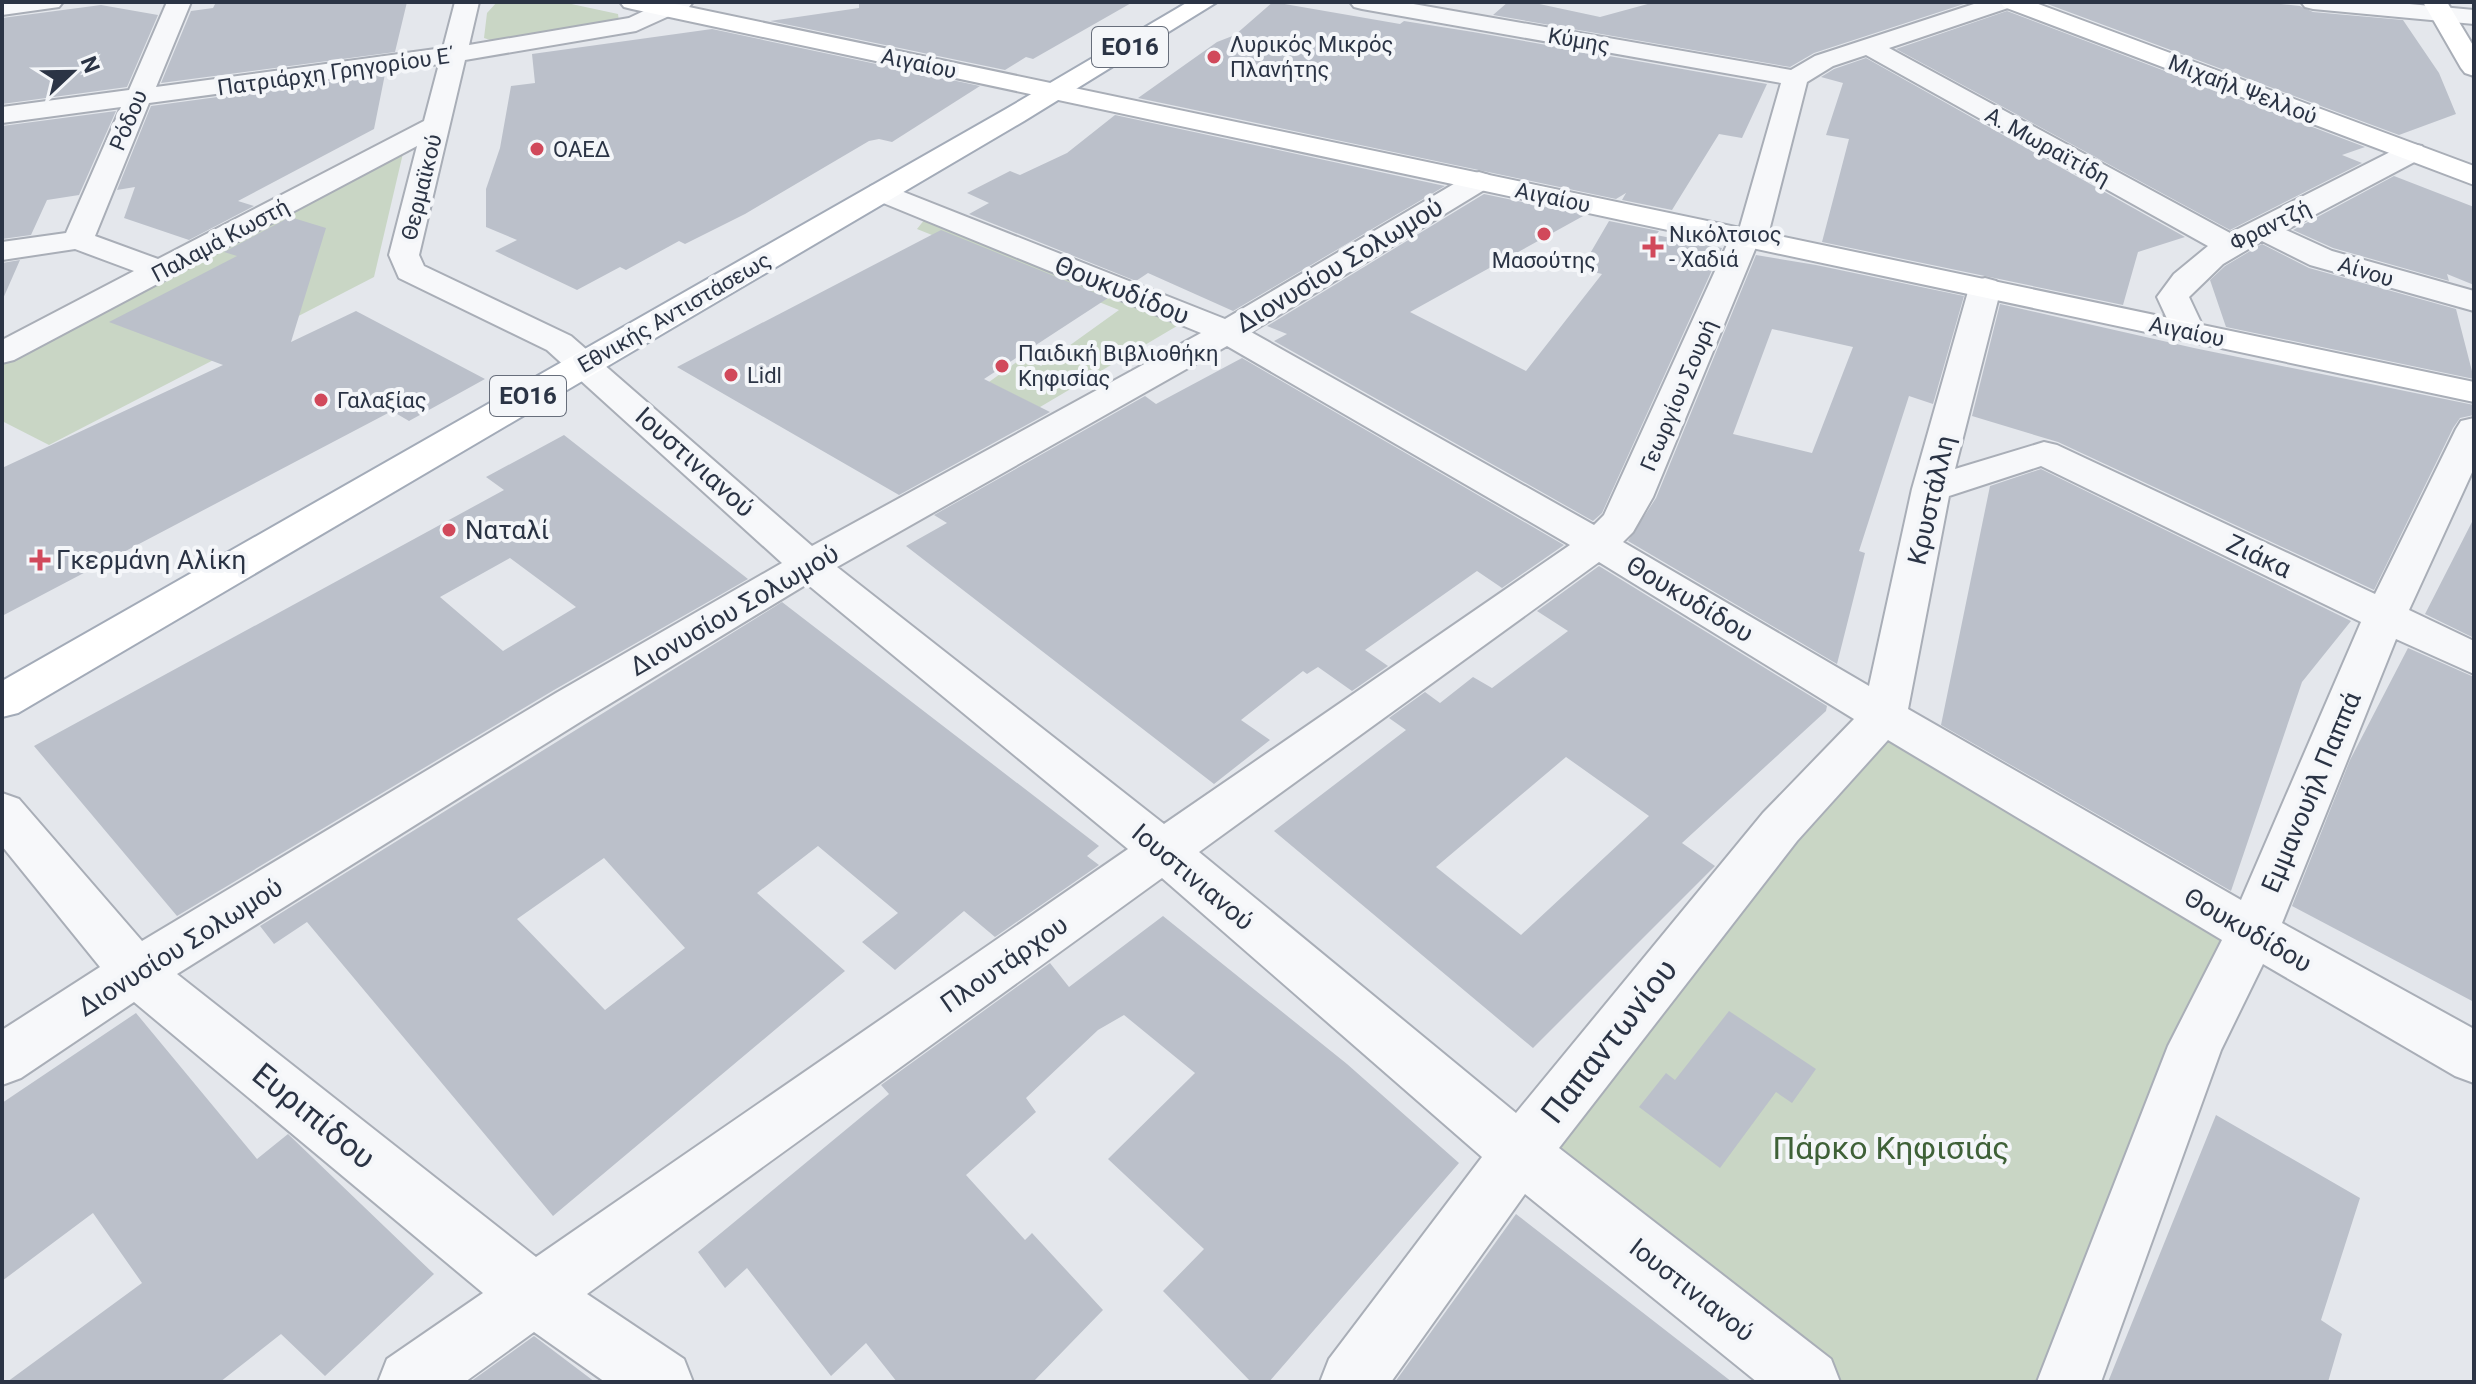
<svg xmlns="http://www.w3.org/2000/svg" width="2476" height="1384" viewBox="0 0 2476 1384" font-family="Roboto,sans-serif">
  <rect width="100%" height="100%" fill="#e4e7ec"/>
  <path fill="#c9d6c5" d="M 497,2 L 562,2 L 618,14 L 619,21 L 490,40 L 484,38 L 487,13 Z
    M 404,149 L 374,277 L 49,445 L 2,421 L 2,363 L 174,275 Z
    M 933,209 L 1182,323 L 1001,430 L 960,403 L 1025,356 L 1041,366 L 1119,310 L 917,229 Z
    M 1885,714 L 2252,933 L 2069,1382 L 1808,1382 L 1520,1153 Z"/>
  <path fill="#bbc0ca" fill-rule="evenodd" d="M 216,2 L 407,2 L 395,52 L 161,83 L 191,11 L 213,8 Z
    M 859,2 L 1133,2 L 1033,59 L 1026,57 L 1005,70 L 770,21 L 859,8 Z
    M 1273,2 L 1400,24 L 1404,21 L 1473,32 L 1767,84 L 1742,138 L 1719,134 L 1672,210 L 1622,200 L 1626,193 L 1616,199 L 1138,98 L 1217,42 L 1235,35 Z
    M 1508,2 L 1530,2 L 1600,17 L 1655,2 L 1970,2 L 1814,53 L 1790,67 L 1493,15 Z
    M 2042,2 L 2262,2 L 2300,6 L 2313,12 L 2403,20 L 2439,73 L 2456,114 L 2399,135 Z
    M 101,5 L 158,15 L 127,87 L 2,104 L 2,18 Z
    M 2007,11 L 2365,147 L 2342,155 L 2362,163 L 2230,230 L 1896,49 Z
    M 712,29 L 980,86 L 892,142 L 879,139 L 869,141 L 745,214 L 685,244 L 679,241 L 626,270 L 620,267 L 577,290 L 495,251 L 517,240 L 486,227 L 486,189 L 500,148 L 511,86 L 535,83 L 532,54 Z
    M 1866,58 L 2185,237 L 2138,252 L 2123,305 L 1822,242 L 1849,139 L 1826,135 L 1843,83 L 1821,77 L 1834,69 Z
    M 385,74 L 374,129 L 238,201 L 254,206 L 189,240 L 124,218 L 135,187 L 117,190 L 151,106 Z
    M 116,111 L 79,195 L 47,200 L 31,235 L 2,239 L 2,126 Z
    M 1115,115 L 1445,186 L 1233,311 L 1148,273 L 1136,281 L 969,214 L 989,203 L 967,193 L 1010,171 L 1020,175 L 1067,153 Z
    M 2394,176 L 2474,207 L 2474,285 L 2447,274 L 2449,281 L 2333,248 L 2293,230 Z
    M 1484,194 L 1585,215 L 1410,312 L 1526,371 L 1602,274 L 1581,269 L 1609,221 L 1659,231 L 1656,235 L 1722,248 L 1602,513 L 1593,521 L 1274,341 L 1287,334 L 1267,326 Z
    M 290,217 L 326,228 L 291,342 L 356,311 L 485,379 L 409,421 L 392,411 L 2,616 L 2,468 L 223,365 L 109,322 L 237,256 L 224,252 Z
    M 941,230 L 1108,298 L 984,379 L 1050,412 L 899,495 L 677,367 Z
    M 2262,244 L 2309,268 L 2456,309 L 2474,379 L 2226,327 L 2210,280 L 2225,266 Z
    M 1756,255 L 1816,265 L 1964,296 L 1933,404 L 1909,396 L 1859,551 L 1865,553 L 1837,664 L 1628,541 L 1656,498 ZM 1772,329 L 1853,347 L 1812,453 L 1733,434 Z
    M 20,260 L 2,301 L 2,263 Z
    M 2000,304 L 2194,348 L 2474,405 L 2474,415 L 2460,418 L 2453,428 L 2374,590 L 2058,442 L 1972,416 Z
    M 1242,358 L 1564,545 L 1502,588 L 1477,571 L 1365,650 L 1388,666 L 1352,691 L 1318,667 L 1307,674 L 1303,671 L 1241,720 L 1270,740 L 1214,784 L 906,546 L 947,523 L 934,515 L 1145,396 L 1156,404 Z
    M 564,435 L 748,579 L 554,690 L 177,916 L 34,746 L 504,490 L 486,477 ZM 510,558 L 576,607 L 503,651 L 440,597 Z
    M 2041,469 L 2351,621 L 2302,682 L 2231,891 L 1941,725 L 1990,486 Z
    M 2474,518 L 2474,638 L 2425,614 Z
    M 1599,566 L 1827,706 L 1826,711 L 1682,843 L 1715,866 L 1533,1048 L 1274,831 L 1406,730 L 1389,718 L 1425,692 L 1440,703 L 1473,677 L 1492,688 L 1568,631 L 1537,611 ZM 1566,757 L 1649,816 L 1521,935 L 1436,867 Z
    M 782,602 L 1099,846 L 1087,856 L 1099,865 L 995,937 L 964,911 L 895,970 L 862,942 L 898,913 L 818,846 L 757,893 L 845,971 L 553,1216 L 307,922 L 274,944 L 260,926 ZM 604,858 L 685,948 L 605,1010 L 517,919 Z
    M 2408,648 L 2474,677 L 2474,1002 L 2292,906 L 2350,760 Z
    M 1163,916 L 1347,1064 L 1459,1163 L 1269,1382 L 1251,1382 L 1163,1291 L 1204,1249 L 1108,1159 L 1195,1073 L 1124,1015 L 1098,1030 L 1026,1098 L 1036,1112 L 966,1175 L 1025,1240 L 1032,1233 L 1103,1310 L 1033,1382 L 897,1382 L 866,1343 L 831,1376 L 747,1268 L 725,1288 L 698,1252 L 889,1094 L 881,1085 L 1050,963 L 1069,987 Z
    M 1729,1011 L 1816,1069 L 1792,1103 L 1776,1092 L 1720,1168 L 1639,1107 L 1666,1073 L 1675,1080 Z
    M 136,1013 L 257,1159 L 288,1134 L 434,1274 L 325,1376 L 281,1334 L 220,1382 L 7,1382 L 142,1283 L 93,1213 L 2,1281 L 2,1103 Z
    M 2216,1115 L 2360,1198 L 2321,1320 L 2342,1334 L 2328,1382 L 2108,1382 Z
    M 1516,1214 L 1732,1382 L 1395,1382 Z
    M 534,1336 L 595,1382 L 470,1382 Z"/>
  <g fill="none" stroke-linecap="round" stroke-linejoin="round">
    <g stroke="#a9aeb7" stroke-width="4">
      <path id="street" d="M 2,2 L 63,2 L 59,7 L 2,15 Z
        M 167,2 L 191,2 L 156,87 L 443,48 L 455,2 L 479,2 L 469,45 L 629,18 L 663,2 L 693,2 L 689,7 L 636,31 L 465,60 L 419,255 L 424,266 L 571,336 L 812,546 L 1201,333 L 871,198 L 867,192 L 871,186 L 881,183 L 1225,319 L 1469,175 L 1479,172 L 1489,175 L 1493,181 L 1489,187 L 1251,332 L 1594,525 L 1604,515 L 1730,238 L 1739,230 L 1781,83 L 1362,9 L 1354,7 L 1350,2 L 1402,2 L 1791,70 L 1815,56 L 1980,2 L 2015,2 L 2011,7 L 1889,48 L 2230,233 L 2402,146 L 2412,144 L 2422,146 L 2426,152 L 2422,158 L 2286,230 L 2332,251 L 2474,291 L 2474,311 L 2310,265 L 2262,241 L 2223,264 L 2189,297 L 2205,331 L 2200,338 L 2188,341 L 2176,338 L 2157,297 L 2174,274 L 2208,246 L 1866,55 L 1833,66 L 1807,82 L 1767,239 L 1763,245 L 1756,247 L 1653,497 L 1633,532 L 1623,542 L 1869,686 L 1912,489 L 1969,288 L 1974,281 L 1985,278 L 1996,281 L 2001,288 L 1955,469 L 2044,442 L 2057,445 L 2375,594 L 2456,429 L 2461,421 L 2474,418 L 2474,468 L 2409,610 L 2474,641 L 2474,674 L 2396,639 L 2282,923 L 2474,1029 L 2474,1083 L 2455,1076 L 2263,964 L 2221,1050 L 2101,1382 L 2037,1382 L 2168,1046 L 2222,940 L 1888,740 L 1797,841 L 1559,1148 L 1831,1359 L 1840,1382 L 1757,1382 L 1525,1194 L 1391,1382 L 1320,1382 L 1329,1359 L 1482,1157 L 1162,878 L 587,1294 L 684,1359 L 693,1382 L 605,1382 L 534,1332 L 465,1382 L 378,1382 L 387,1359 L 483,1293 L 134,1002 L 21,1078 L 2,1085 L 2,1030 L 100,967 L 2,846 L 2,793 L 19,799 L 142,941 L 556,693 L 782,563 L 547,350 L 399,278 L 389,255 L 417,146 L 14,360 L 2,363 L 2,340 L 134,271 L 75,249 L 2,260 L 2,242 L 66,233 L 121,107 L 2,123 L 2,107 L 129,90 ZM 439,64 L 424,121 L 158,259 L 95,236 L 149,103 ZM 1227,346 L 1570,545 L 1164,824 L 837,567 ZM 2041,466 L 2361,622 L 2241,900 L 1908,709 L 1949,496 ZM 1599,562 L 1854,719 L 1763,813 L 1516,1113 L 1199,852 ZM 807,584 L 1128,849 L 536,1257 L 177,974 L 588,717 Z
        M 2301,2 L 2388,2 L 2474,10 L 2474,24 L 2313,9 L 2305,7 Z"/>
    </g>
    <g stroke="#a9aeb7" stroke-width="4">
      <path id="secondary" d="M 620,2 L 665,2 L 2474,382 L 2474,402 L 632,9 L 624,7 Z
        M 2000,2 L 2033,2 L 2474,166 L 2474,185 L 2004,7 Z
        M 2423,2 L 2447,2 L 2474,47 L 2474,76 L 2465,73 L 2461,68 Z"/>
    </g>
    <g stroke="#a3abb8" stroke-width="4">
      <path id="primary" d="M 1188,2 L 1217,2 L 1024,121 L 18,713 L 2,717 L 2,681 L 1006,109 Z"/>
    </g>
    <use href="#street" fill="#f7f8fa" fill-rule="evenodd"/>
    <use href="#secondary" fill="#fff" fill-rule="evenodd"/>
    <use href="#primary" fill="#fff" fill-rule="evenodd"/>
  </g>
  <g fill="#d1495b" stroke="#f4f6f9" stroke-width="3">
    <circle cx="1214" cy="57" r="8"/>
    <circle cx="537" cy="149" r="8"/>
    <circle cx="1544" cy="234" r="8"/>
    <path d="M1649 235h8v8h8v8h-8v8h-8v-8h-8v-8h8z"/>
    <circle cx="1002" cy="366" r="8"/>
    <circle cx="731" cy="375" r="8"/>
    <circle cx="321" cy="400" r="8"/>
    <circle cx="449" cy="530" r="8"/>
    <path d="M36 548h8v8h8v8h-8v8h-8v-8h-8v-8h8z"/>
  </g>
  <g text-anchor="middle" stroke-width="8" stroke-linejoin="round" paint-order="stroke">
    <g font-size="22" fill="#2b3445" stroke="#f4f6f9">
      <text transform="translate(1579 40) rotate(10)" y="8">Κύμης</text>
      <text transform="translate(919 63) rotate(12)" y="8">Αιγαίου</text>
      <text transform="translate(336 71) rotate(-8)" y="8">Πατριάρχη Γρηγορίου Ε΄</text>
      <text transform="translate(2243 89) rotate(21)" y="8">Μιχαήλ Ψελλού</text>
      <text transform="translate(128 120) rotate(-67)" y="8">Ρόδου</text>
      <text transform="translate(2048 146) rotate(29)" y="8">Α. Μωραϊτίδη</text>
      <text transform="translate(421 187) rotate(-76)" y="8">Θερμαϊκού</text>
      <text transform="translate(1553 197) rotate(12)" y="8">Αιγαίου</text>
      <text transform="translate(2270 225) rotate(-26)" y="8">Φραντζή</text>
      <text transform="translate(220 240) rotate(-28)" y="8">Παλαμά Κωστή</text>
      <text transform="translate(2366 271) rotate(17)" y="8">Αίνου</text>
      <text transform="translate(674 312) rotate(-30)" y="8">Εθνικής Αντιστάσεως</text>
      <text transform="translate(2187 331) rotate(12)" y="8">Αιγαίου</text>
      <text transform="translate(1678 395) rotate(-67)" y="8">Γεωργίου Σουρή</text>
    </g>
    <g font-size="22" fill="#2b3445" stroke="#f4f6f9" text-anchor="start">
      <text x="1230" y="52">Λυρικός Μικρός<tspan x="1230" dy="25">Πλανήτης</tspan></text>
      <text x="553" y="157">ΟΑΕΔ</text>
      <text x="1669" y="242">Νικόλτσιος<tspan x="1669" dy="25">- Χαδιά</tspan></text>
      <text x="1544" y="268" text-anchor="middle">Μασούτης</text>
      <text x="1018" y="361">Παιδική Βιβλιοθήκη<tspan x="1018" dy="25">Κηφισίας</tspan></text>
      <text x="747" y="383">Lidl</text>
      <text x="337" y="408">Γαλαξίας</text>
    </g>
    <g fill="#f4f6f9" stroke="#676e7b" stroke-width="2">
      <rect x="1092" y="27" width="76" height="40" rx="6"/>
      <rect x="490" y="376" width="76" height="40" rx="6"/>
    </g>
    <g font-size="24" font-weight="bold" fill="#2b3445">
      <text x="1130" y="55">ΕΟ16</text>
      <text x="528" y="404">ΕΟ16</text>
    </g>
    <g font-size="26" fill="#2b3445" stroke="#f4f6f9">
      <text transform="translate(1339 265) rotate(-31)" y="9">Διονυσίου Σολωμού</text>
      <text transform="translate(1122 290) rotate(22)" y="9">Θουκυδίδου</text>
      <text transform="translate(695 462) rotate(42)" y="9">Ιουστινιανού</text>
      <text transform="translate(1931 500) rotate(-77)" y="9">Κρυστάλλη</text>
      <text transform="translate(2259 556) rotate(25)" y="9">Ζιάκα</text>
      <text transform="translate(1690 599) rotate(31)" y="9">Θουκυδίδου</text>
      <text transform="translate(734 610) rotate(-30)" y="9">Διονυσίου Σολωμού</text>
      <text transform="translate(2311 792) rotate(-67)" y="9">Εμμανουήλ Παππά</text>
      <text transform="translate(1193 877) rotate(40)" y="9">Ιουστινιανού</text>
      <text transform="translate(2248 930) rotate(30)" y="9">Θουκυδίδου</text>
      <text transform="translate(180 947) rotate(-32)" y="9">Διονυσίου Σολωμού</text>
      <text transform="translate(1004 964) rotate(-35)" y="9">Πλουτάρχου</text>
      <text transform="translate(1692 1290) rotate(38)" y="9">Ιουστινιανού</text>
    </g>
    <g font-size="26" fill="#2b3445" stroke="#f4f6f9" text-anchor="start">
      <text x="465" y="539">Ναταλί</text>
      <text x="56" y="569">Γκερμάνη Αλίκη</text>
    </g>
    <g font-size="32" fill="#2b3445" stroke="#f4f6f9">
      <text transform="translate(1609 1041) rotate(-52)" y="11">Παπαντωνίου</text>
      <text transform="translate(314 1116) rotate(39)" y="11">Ευριπίδου</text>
    </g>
    <g font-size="32" fill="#3f6138" stroke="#f4f6f9">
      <text x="1891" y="1159">Πάρκο Κηφισιάς</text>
    </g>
  </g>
  <rect width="2476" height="1384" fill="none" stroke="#2b3445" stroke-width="8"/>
  <g transform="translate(72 72) rotate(68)" stroke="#f4f6f9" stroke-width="6" paint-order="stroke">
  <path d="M0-6L14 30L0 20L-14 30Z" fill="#2b3445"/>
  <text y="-12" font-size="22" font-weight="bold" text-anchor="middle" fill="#2b3445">N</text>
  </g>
</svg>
